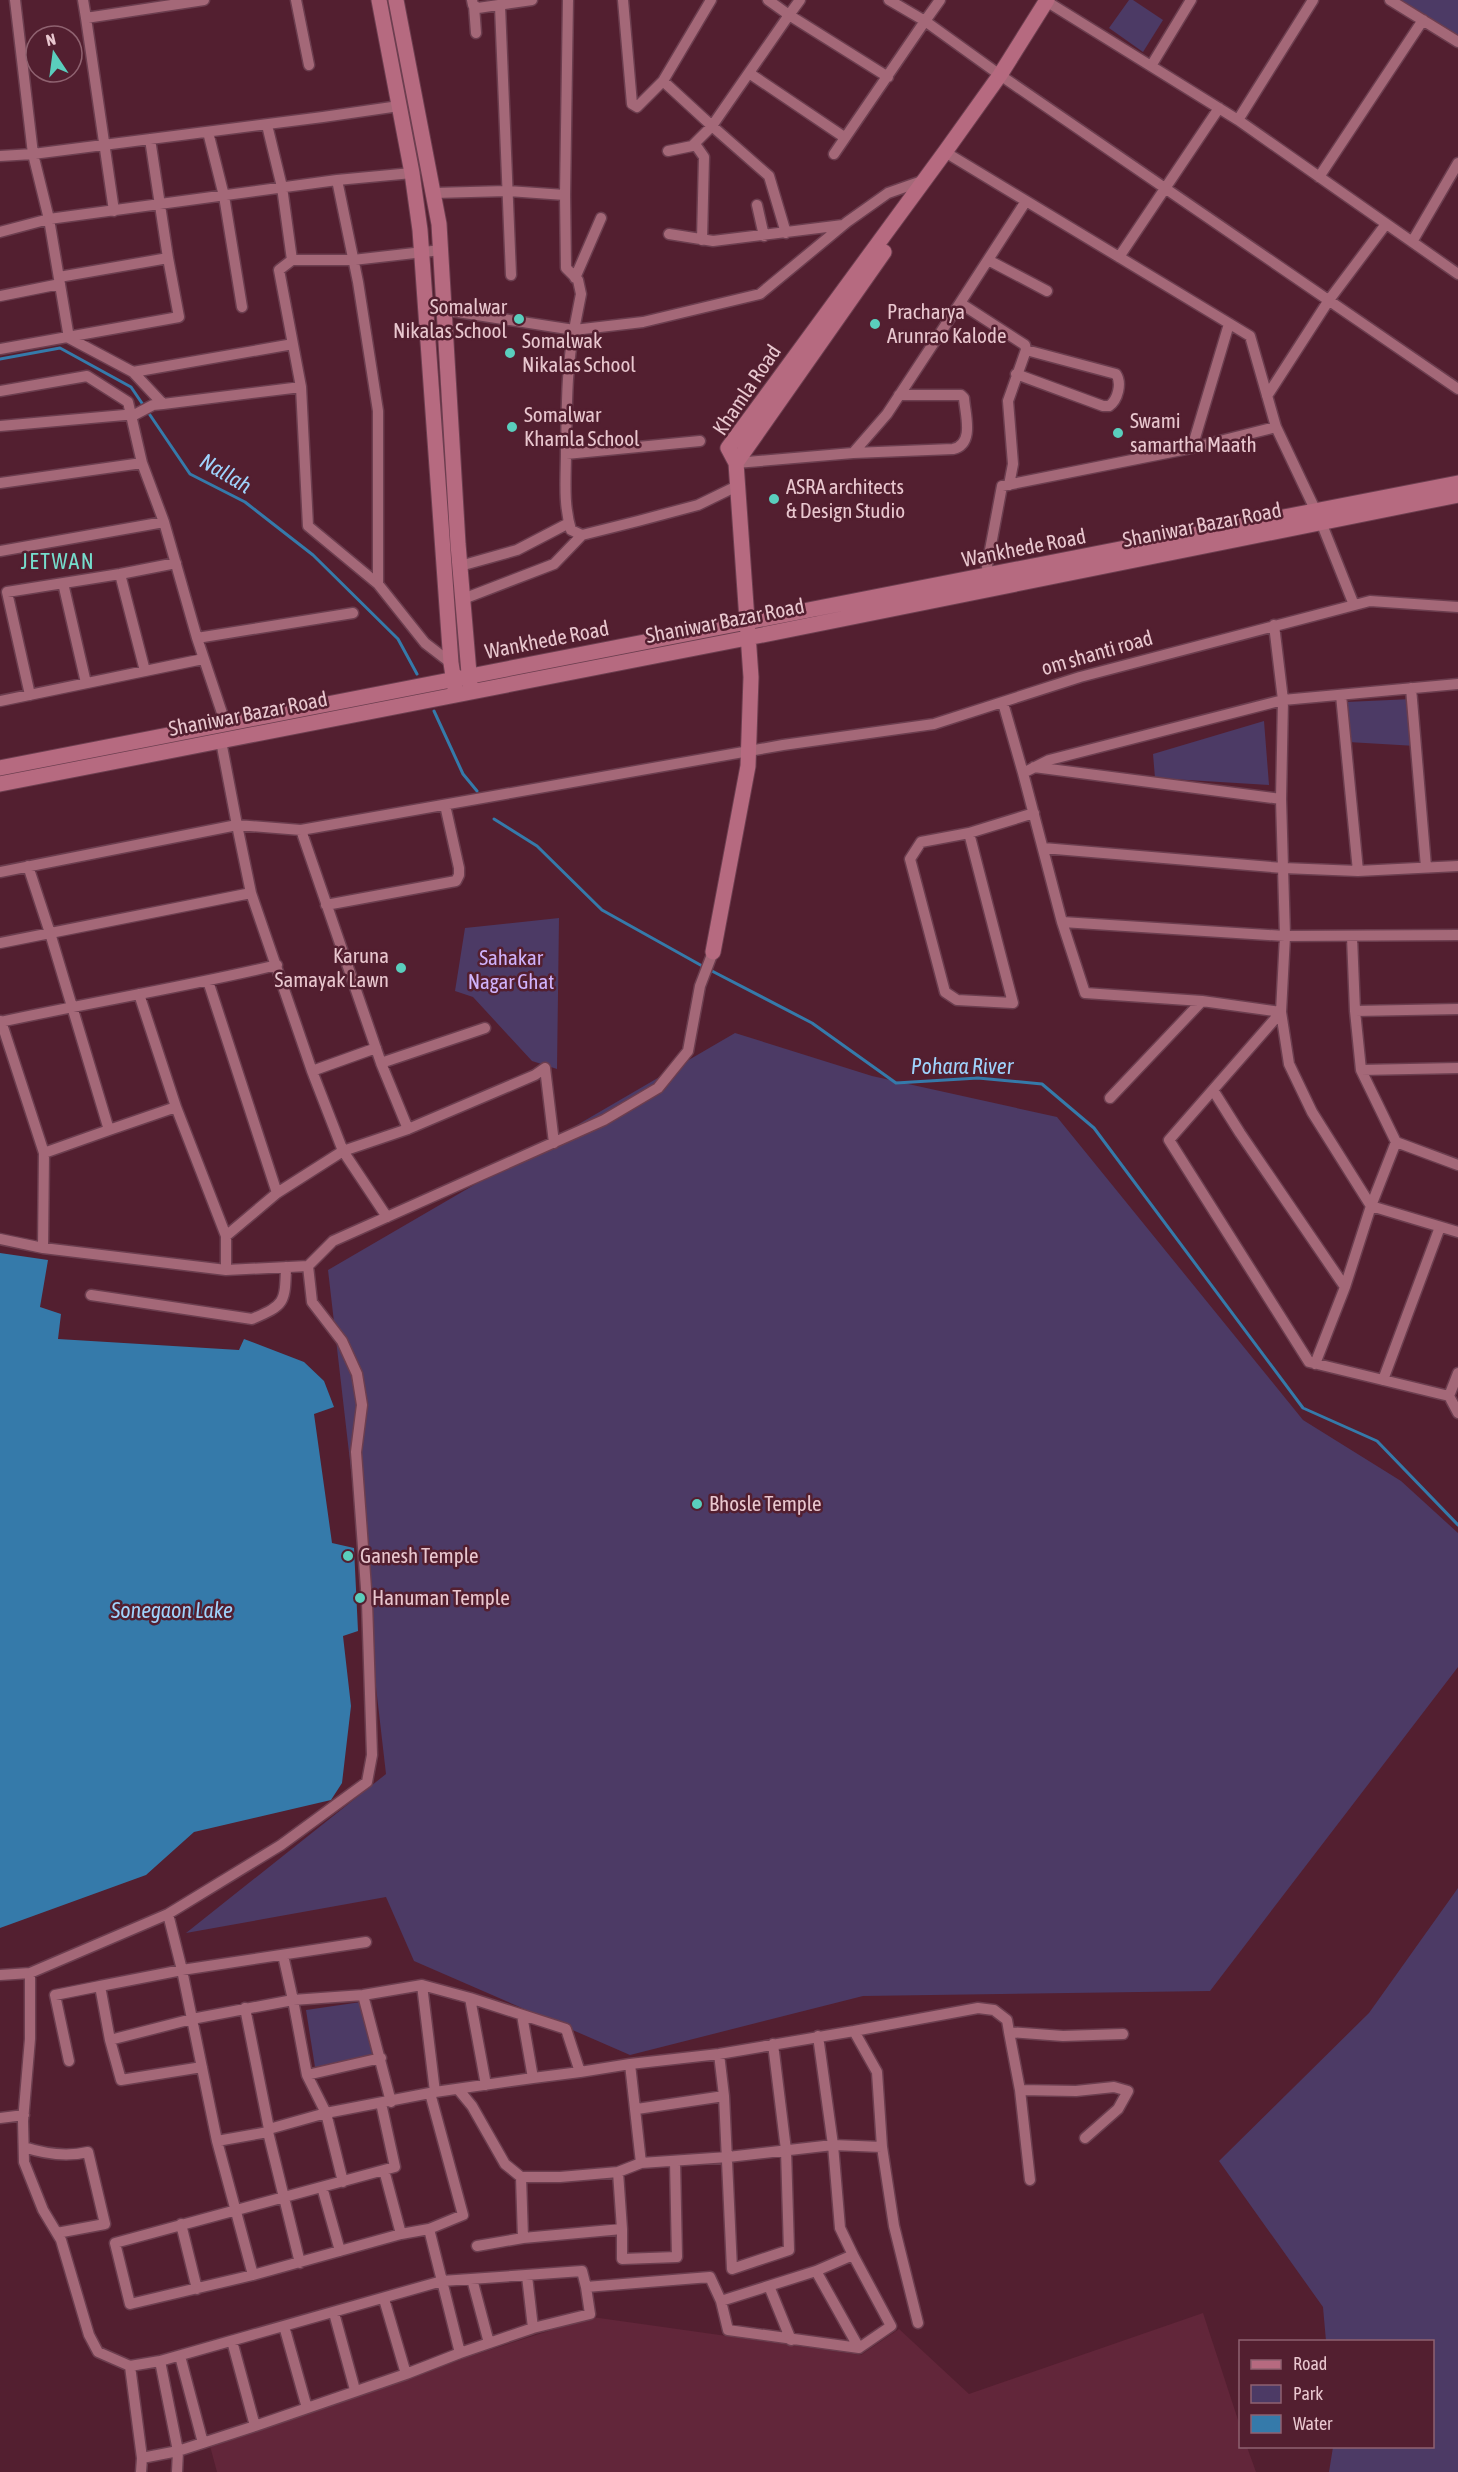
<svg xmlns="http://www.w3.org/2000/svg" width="1458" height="2472" viewBox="0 0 1458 2472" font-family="'Asap Condensed',sans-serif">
  <rect width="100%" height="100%" fill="#531f30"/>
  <path fill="#62263a" d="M 1203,2313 L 1240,2426 L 1240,2446 L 1247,2447 L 1256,2472 L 217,2472 L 210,2446 L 465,2358 L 592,2317 L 861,2355 L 899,2329 L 969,2394 Z"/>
  <path fill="#4c3a65" d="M 1129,0 L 1133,0 L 1163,20 L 1143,52 L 1109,28 Z
    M 1397,0 L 1458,0 L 1458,38 Z
    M 1412,699 L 1416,746 L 1348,742 L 1346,702 Z
    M 1264,721 L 1269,785 L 1155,778 L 1153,754 Z
    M 559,918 L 557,1069 L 532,1061 L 473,997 L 455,991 L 465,928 Z
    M 735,1033 L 872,1076 L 1057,1117 L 1303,1420 L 1401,1481 L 1458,1533 L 1458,1667 L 1210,1991 L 863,1996 L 630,2055 L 414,1961 L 386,1897 L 186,1933 L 386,1774 L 328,1270 Z
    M 1458,1888 L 1458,2472 L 1329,2472 L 1333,2447 L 1432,2446 L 1432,2342 L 1326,2341 L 1323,2307 L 1219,2161 L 1369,2013 Z
    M 361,2002 L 375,2054 L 315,2067 L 306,2010 Z"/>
  <path fill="#357aaa" d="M 0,1253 L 48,1260 L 40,1307 L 61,1314 L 58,1339 L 239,1350 L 244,1339 L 304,1362 L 324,1381 L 334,1407 L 314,1414 L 332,1543 L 354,1548 L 358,1631 L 343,1636 L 351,1706 L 342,1783 L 331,1800 L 194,1832 L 146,1875 L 0,1928 Z"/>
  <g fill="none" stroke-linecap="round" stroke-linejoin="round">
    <path stroke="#357aaa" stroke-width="3" d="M 0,359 L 60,348 L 131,387 L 190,474 L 245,502 L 313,555 L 398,639 L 417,674
      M 434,711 L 463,774 L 477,791
      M 494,819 L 537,846 L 602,910 L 704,967
      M 710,970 L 812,1023 L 896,1083 L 978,1078 L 1042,1084 L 1094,1128 L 1303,1408 L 1377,1441 L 1458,1525"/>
    <g stroke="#6c3e4f" stroke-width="13">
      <path id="street" d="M 15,0 L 33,154 L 323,117 L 399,106
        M 83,0 L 86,18 L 204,0
        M 296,0 L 309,65
        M 472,0 L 473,5 L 478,8 L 532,0
        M 623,0 L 632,104 L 637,107 L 663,81 L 711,0
        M 768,0 L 789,15 L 800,0
        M 940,0 L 925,21 L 1000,75 L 1458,389
        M 1390,0 L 1458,42
        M 1046,1 L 1238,120 L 1458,274
        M 474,6 L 476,33
        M 500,6 L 511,275
        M 86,18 L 114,211
        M 1151,66 L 1191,0
        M 749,73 L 844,137
        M 663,81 L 712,126 L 789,15 L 888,77
        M 1238,120 L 1313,0
        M 267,125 L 282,187 L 292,260 L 353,260 L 441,250
        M 208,132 L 224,196 L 242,307
        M 695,144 L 704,157 L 702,240
        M 668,151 L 692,146 L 712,126 L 769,176 L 786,233
        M 945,152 L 1250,336 L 1276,427 L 1321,522 L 1354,605
        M 834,154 L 925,21 L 889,0
        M 0,156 L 33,154 L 49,219 L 337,180
        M 412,173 L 337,180 L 358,282 L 378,411 L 378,584 L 425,643 L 451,663
        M 1319,177 L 1423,20
        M 434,193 L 507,191 L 565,195 L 568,0
        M 565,195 L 566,268 L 578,280 L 581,294 L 574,330 L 643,322 L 760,294 L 847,222 L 888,193 L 925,180
        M 757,205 L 764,236
        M 0,232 L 49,219 L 69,338 L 133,372 L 293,344
        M 669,234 L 713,241 L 843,225
        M 1412,242 L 1458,163
        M 1119,257 L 1219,108
        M 292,260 L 279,270 L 301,387 L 308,526 L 378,584
        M 988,260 L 1047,291
        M 59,277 L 168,258
        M 575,278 L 601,218
        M 0,296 L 60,284
        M 960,303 L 1026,201
        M 445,310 L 574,330 C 566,371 567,410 566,451 C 566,478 563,503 571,530 L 582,535 L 638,521 L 698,505 L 737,486
        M 0,349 L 179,317 L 168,258 L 150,139
        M 133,372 L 163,404 L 301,387
        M 1016,374 L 1103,406 L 1109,406 C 1118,400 1122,383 1116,374 L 1026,350
        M 0,391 L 87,376 L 128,402 L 142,463 L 164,522 L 197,638
        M 1267,396 L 1329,300 L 1386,224
        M 0,426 L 136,414 L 153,405 L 163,404
        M 1192,448 L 1229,324
        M 853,453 L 953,449 C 975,444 965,414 964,398 L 961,395 L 899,395
        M 566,454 L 700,441
        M 736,463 L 853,453 L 887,414 L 960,303 L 1025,345 L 1026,350 L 1008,401 L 1013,464 L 1009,485
        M 0,483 L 142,463
        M 0,551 L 164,522
        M 460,566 L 517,550 L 569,523
        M 120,574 L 145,671
        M 988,577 L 987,566 L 1002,486 L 1192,448 L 1276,427
        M 63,583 L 86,683
        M 463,599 L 554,564 L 582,535
        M 1411,688 L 1426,867
        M 30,695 L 7,592 L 120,574 L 176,563
        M 1341,695 L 1358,871
        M 0,701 L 203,659
        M 1003,703 L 1023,773 L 1049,760 L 1283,700 L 1274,625
        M 225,722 L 197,638 L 353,613
        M 221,741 L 237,825 L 301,830 L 783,745 L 934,724 L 1080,677 L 1370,601 L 1458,607
        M 1034,767 L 1281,799 L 1283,868 L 1043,848
        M 1023,773 L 1062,922 L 1085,993 L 1202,1001 L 1110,1098
        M 1281,799 L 1283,700 L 1458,684
        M 301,830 L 381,1063 L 408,1129
        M 969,833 L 921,842 L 910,859 L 945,992 L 957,1000 L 1013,1003 L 969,833 L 1034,813
        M 28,866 L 50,933 L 109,1130 L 176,1107 L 226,1236
        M 1458,866 L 1358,871 L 1283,868 L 1285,936 L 1281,1012 L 1289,1064 L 1312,1112 L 1371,1206 L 1458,1232
        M 0,872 L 237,825 L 251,893 L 312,1071 L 343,1151 L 408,1129 L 535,1075 L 545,1068 L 554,1143
        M 326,905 L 456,881 L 459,875 L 459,868 L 445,805
        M 1062,922 L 1285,936 L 1458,935
        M 1352,937 L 1355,1011 L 1458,1009
        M 0,943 L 251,893
        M 208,981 L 277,1193
        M 139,994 L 176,1107
        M 1202,1001 L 1281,1012 L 1169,1140 L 1309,1362 L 1449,1396 L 1458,1413
        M 1,1021 L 44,1153 L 43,1248
        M 0,1022 C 92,1002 185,987 277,965
        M 381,1063 L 485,1028
        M 1361,1070 L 1458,1068
        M 312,1071 L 376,1048
        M 1213,1090 L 1240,1133 L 1345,1287 L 1371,1206 L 1396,1142 L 1361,1070 L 1355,1011
        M 1396,1142 L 1458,1165
        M 44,1153 L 109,1130
        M 0,1239 L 43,1248 L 226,1270
        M 308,1266 L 226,1270 L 226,1236 L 277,1193 L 343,1151 L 387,1217
        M 91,1295 L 252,1319 C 285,1305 285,1303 286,1267
        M 1315,1364 L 1345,1287
        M 1383,1380 L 1440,1227
        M 1449,1396 L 1458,1373
        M 283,1955 L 293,2000 L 192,2019 L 110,2040 L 100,1986 L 182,1970 L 366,1942
        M 30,1973 L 30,2039 L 23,2121 L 24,2162 L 43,2210 L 61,2240 L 89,2335 L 98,2352 L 130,2366 L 160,2361 L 442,2281 L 460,2353 L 533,2328 L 590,2314 L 586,2287
        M 0,1975 L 30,1973 L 168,1914
        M 422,1985 L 435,2092
        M 363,1995 L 391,2102
        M 470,1998 L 486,2085
        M 245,2008 L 269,2129
        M 854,2031 L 978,2008 L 994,2010 L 1007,2020 L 1009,2032
        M 110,2040 L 121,2080 L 202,2067
        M 381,2058 L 307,2075 L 293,2000 L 363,1995 L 422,1985 L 470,1998 L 566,2029 L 580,2072 L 533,2078 L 522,2015
        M 69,2061 L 55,1995 L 100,1986
        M 580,2072 L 630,2064
        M 307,2075 L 326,2113 L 343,2182
        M 458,2089 L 472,2106 L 505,2164 L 521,2177 L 560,2177 L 618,2172 L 641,2163 L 630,2064 L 719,2054 L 854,2031 L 877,2072 L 882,2147
        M 1020,2090 L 1076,2091 L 1114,2087 L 1128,2091 L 1118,2109 L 1085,2138
        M 724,2096 L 732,2269 L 789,2250 L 786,2150 L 773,2044
        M 381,2103 L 395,2167 L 115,2243 L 130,2304 L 253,2275 L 401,2234 L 429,2229 L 442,2281 L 582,2271 L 586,2287 L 710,2277 L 721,2301 L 816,2271 L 853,2255 L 891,2326 L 859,2348 L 816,2271
        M 637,2109 L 724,2096 L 719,2054
        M 0,2118 L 24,2115
        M 268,2132 L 300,2263
        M 217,2141 L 268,2132 L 269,2129 L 326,2113 L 435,2092 L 533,2078
        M 24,2147 C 45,2154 66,2157 88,2152 L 105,2224 L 57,2233
        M 641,2163 L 728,2157 L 833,2145 L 818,2036
        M 384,2170 L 401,2234
        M 618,2172 L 622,2229
        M 521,2177 L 523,2238
        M 1030,2180 L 1020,2090 L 1009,2032 L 1063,2036 L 1123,2034
        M 322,2187 L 340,2251
        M 181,2224 L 197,2289
        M 429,2229 L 463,2215 L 430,2093
        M 477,2246 L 523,2238 L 622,2229 L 622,2259 L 677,2257 L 675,2162
        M 853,2255 L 840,2228 L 833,2145 L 882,2147 L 894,2226 L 918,2323
        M 253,2275 L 217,2141 L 182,1970 L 168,1914 L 281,1845 L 367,1782 L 372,1755 L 367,1602 L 356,1452 L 362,1405 L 357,1374 L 342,1341 L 312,1302 L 308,1266 L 333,1241 L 604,1120 L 658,1088 L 688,1051 L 700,986 L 713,952
        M 527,2276 L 533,2328
        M 472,2279 L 489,2343
        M 769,2286 L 791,2340
        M 384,2299 L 406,2374 L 460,2353
        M 721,2301 L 728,2330 L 859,2348
        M 334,2313 L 355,2390
        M 284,2326 L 307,2408
        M 232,2341 L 255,2426 L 406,2374
        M 180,2356 L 203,2443
        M 160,2361 L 178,2451 L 177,2472
        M 130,2366 L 142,2458 L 141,2472
        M 142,2458 L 178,2451 L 255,2426"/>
    </g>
    <g stroke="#6c3e4f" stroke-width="17">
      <path id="secondary" d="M 379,0 L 412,173 L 420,230 L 451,663 L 455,688
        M 396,0 L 439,224 L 458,544 L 470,685
        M 736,463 L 884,252
        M 0,768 C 485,670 973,581 1458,483
        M 0,784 L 747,638 L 1458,495
        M 713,952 L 748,766 L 751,677 L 736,463 L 728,448 L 945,152 L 1000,75 L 1047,0"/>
    </g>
    <use href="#street" stroke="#a46878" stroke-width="10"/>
    <use href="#secondary" stroke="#b66a80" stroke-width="15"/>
  </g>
  <g fill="#5acebd" stroke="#531f30" stroke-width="2">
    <circle cx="519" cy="319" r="6"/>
    <circle cx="875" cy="324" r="6"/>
    <circle cx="510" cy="353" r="6"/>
    <circle cx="512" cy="427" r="6"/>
    <circle cx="1118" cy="433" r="6"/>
    <circle cx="774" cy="499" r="6"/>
    <circle cx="401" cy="968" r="6"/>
    <circle cx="697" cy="1504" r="6"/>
    <circle cx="348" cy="1556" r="6"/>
    <circle cx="360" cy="1598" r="6"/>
  </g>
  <g text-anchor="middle" stroke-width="5" stroke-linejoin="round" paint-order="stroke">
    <g font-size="21" fill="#e9c7cf" stroke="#531f30" text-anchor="start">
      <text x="507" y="314" text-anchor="end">Somalwar<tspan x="507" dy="24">Nikalas School</tspan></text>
      <text x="887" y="319">Pracharya<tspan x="887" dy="24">Arunrao Kalode</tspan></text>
      <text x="522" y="348">Somalwak<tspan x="522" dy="24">Nikalas School</tspan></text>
      <text x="524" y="422">Somalwar<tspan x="524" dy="24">Khamla School</tspan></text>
      <text x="1130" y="428">Swami<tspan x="1130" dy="24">samartha Maath</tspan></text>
      <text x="786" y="494">ASRA architects<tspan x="786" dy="24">&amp; Design Studio</tspan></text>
      <text x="389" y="963" text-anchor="end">Karuna<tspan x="389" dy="24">Samayak Lawn</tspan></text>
      <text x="709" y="1511">Bhosle Temple</text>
      <text x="360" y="1563">Ganesh Temple</text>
      <text x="372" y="1605">Hanuman Temple</text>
    </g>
    <g font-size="21" fill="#e9c7cf" stroke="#531f30">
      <text transform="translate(747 390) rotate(-56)" y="7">Khamla Road</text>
      <text transform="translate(1202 525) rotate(-11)" y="7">Shaniwar Bazar Road</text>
      <text transform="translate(1024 548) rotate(-11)" y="7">Wankhede Road</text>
      <text transform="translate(725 621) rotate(-11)" y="7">Shaniwar Bazar Road</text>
      <text transform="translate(547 640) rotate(-11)" y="7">Wankhede Road</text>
      <text transform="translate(1097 653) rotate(-16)" y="7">om shanti road</text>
      <text transform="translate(248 714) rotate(-11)" y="7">Shaniwar Bazar Road</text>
    </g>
    <g font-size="21" fill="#d0b3fc" stroke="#531f30">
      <text x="511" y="965">Sahakar<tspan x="511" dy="24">Nagar Ghat</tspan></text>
    </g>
    <g font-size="22" font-style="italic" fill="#9fd3fc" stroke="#531f30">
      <text transform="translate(226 473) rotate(31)" y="8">Nallah</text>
      <text x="962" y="1074">Pohara River</text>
      <text x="172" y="1618">Sonegaon Lake</text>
    </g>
    <g font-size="22" letter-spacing="1.5" fill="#75ddcc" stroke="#531f30">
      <text x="58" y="569">JETWAN</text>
    </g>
  </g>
  <rect x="1239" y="2340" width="195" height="108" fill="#531f30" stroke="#8f6270" stroke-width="1.5"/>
  <rect x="1251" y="2360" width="30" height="9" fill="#b66a80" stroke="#8f6270" stroke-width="1.5"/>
  <text x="1293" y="2370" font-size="18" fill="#e9c7cf">Road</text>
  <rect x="1251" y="2385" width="30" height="18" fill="#4c3a65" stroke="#8f6270" stroke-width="1.5"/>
  <text x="1293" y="2400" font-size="18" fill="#e9c7cf">Park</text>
  <rect x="1251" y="2415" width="30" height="18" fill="#357aaa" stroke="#8f6270" stroke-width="1.5"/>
  <text x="1293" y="2430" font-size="18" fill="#e9c7cf">Water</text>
  <g transform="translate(54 54) rotate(347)"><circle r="28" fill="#531f30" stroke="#8f6270" stroke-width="1.5"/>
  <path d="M0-4.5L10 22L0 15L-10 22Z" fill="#5acebd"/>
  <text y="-9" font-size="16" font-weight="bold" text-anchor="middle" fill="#e9c7cf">N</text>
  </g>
</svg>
